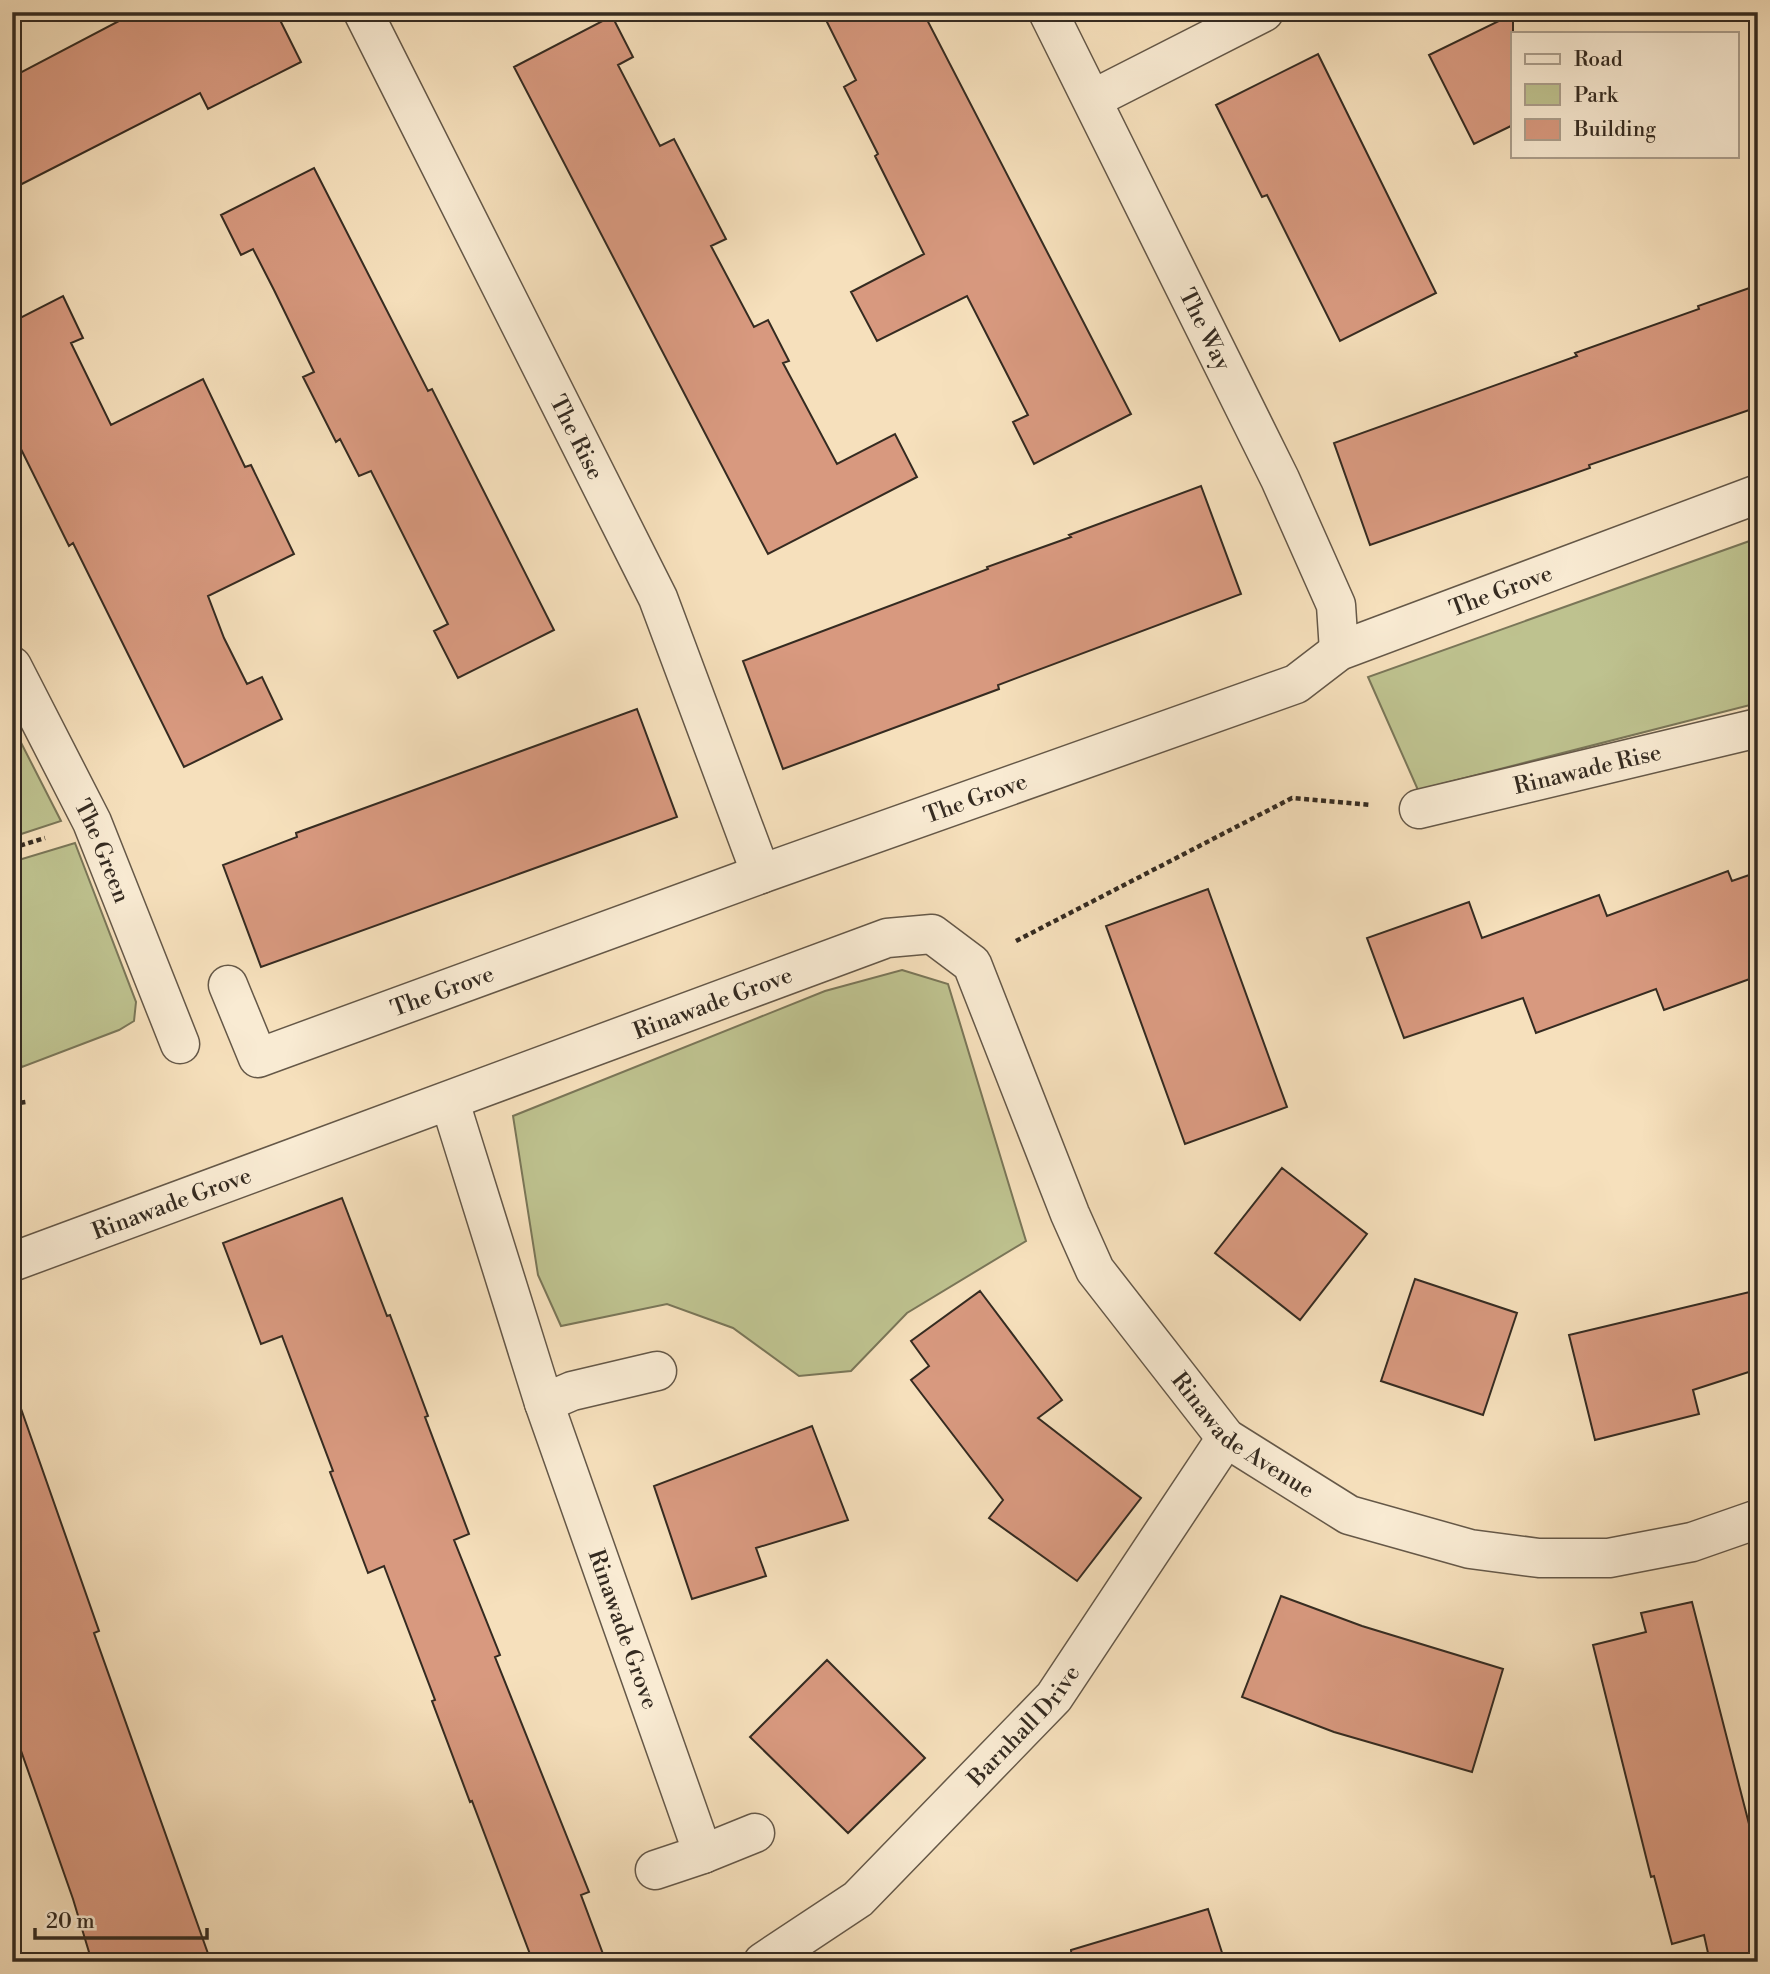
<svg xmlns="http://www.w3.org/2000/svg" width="1770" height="1974" viewBox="0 0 1770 1974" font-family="'Libre Bodoni',serif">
  <rect width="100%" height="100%" fill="#f6e0bc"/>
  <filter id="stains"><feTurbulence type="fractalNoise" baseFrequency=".00286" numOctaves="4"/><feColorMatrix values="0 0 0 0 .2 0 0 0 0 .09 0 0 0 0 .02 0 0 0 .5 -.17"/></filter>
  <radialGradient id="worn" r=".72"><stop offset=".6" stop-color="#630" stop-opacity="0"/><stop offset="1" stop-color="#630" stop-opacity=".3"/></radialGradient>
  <path fill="#bec28f" stroke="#7a7658" stroke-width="2" d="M 1758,538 L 1758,703 L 1418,790 L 1368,677 Z
    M 12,725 L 61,821 L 12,837 Z
    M 75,843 L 136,1002 L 134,1021 L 119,1030 L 22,1067 L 17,1054 L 12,1055 L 12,862 Z
    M 902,970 L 948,984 L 1026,1241 L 907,1313 L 851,1371 L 799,1376 L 733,1328 L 667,1304 L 561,1326 L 538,1275 L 513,1116 L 825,991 Z"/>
  <path fill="#d8997f" stroke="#352b21" stroke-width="2" d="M 136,12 L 276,12 L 301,62 L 208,109 L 200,93 L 12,189 L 12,77 Z
    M 822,12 L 923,12 L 1131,414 L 1034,464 L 1013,422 L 1028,415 L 967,296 L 877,341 L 851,292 L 924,254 L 875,156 L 878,154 L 844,87 L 856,80 Z
    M 1513,14 L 1513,125 L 1474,144 L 1429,55 Z
    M 612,16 L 633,57 L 618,65 L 660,146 L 674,139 L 726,239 L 711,246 L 754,327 L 768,320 L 789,361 L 783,363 L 837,464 L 895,434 L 917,477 L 768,554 L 514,67 Z
    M 1318,54 L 1436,293 L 1340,341 L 1267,195 L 1262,197 L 1216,105 Z
    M 314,168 L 428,391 L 432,389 L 554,630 L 458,678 L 434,631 L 448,624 L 371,471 L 359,476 L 340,439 L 336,442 L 303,377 L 314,372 L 274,290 L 253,249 L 241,255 L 221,215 Z
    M 1758,285 L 1758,407 L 1589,465 L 1590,468 L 1370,545 L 1334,443 L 1577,356 L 1575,353 L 1699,309 L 1698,306 Z
    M 63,296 L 83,338 L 71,343 L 111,425 L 203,379 L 245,467 L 251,465 L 294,554 L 208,596 L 224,638 L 247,684 L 262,677 L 282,719 L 184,767 L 73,543 L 69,546 L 12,431 L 12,322 Z
    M 1201,486 L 1241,594 L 998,685 L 999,689 L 783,769 L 743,661 L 988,569 L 987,567 L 1071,537 L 1069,535 Z
    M 637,709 L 677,817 L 261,967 L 223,865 L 297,837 L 296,833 Z
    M 1728,871 L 1732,881 L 1758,872 L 1758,976 L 1664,1010 L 1656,989 L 1536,1033 L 1523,998 L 1404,1038 L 1367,938 L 1469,902 L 1482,938 L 1599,895 L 1607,916 Z
    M 1208,889 L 1287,1107 L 1185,1144 L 1106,926 Z
    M 1282,1168 L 1367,1234 L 1300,1320 L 1215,1253 Z
    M 342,1198 L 387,1316 L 390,1315 L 409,1365 L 428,1416 L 425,1417 L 469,1534 L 454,1540 L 500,1655 L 495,1657 L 589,1892 L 581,1895 L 606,1962 L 533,1962 L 472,1801 L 470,1802 L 432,1701 L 435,1700 L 384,1566 L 368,1573 L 330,1472 L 333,1471 L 282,1336 L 261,1344 L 223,1243 Z
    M 1415,1279 L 1517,1313 L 1483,1415 L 1381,1381 Z
    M 1758,1290 L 1758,1369 L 1693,1390 L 1699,1414 L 1595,1440 L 1569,1335 Z
    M 980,1291 L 1062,1400 L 1038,1418 L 1141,1498 L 1077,1581 L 989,1518 L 1003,1500 L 911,1380 L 929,1366 L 911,1341 Z
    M 19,1403 L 99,1631 L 94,1633 L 211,1962 L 92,1962 L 73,1899 L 12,1725 L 12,1404 Z
    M 812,1426 L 848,1520 L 756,1548 L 766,1576 L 692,1599 L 654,1486 Z
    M 1281,1596 L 1362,1626 L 1503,1669 L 1472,1772 L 1334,1732 L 1242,1697 Z
    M 1692,1602 L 1758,1859 L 1758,1962 L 1710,1962 L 1704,1935 L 1672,1944 L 1654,1876 L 1651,1877 L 1593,1645 L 1646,1632 L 1641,1613 Z
    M 827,1660 L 925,1758 L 848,1833 L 750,1737 Z
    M 1208,1909 L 1225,1962 L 1072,1962 L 1071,1950 Z"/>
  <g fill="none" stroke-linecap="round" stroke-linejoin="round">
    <g stroke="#655848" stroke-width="41">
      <g id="minor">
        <path id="s1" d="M 363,12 L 658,598 L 761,874"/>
        <path id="s2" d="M 1048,12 L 1280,479 L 1336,605 L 1339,651"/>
        <path d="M 1093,99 L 1264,12"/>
        <path id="s3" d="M 12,666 L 92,822 L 180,1044"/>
        <path id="s4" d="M 1419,809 L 1758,728"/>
        <path id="s5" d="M 228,985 L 258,1058 L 761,874 L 1296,684 L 1339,651 L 1758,494"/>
        <path id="s6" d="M 450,1102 L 544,1403 L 703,1854 L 655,1870"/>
        <path id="s7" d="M 12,1262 L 887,938 L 932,934 L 972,964 L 1070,1214 L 1095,1270 L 1226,1438 L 1349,1515 L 1470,1549 L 1539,1558 L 1609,1558 L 1692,1542 L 1758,1519"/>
        <path d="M 544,1403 L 572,1391 L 657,1371"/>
        <path d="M 703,1854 L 755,1833"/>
        <path id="s8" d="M 763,1962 L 858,1899 L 1054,1697 L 1226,1438"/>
      </g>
    </g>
    <path stroke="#352b21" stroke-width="4.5" stroke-dasharray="5 3.5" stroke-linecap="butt" d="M 12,848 L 45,838
      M 1016,941 L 1292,798 L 1371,805
      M 12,1104 L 26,1102"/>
    <use href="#minor" stroke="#f9ebd3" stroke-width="38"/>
  </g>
  <g text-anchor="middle" stroke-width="6" stroke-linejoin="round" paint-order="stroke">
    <g font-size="23" fill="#352b21" stroke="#f9ebd3">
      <text dy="8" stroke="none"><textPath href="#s2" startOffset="354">The Way</textPath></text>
      <text dy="8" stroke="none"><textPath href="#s1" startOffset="476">The Rise</textPath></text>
      <text dy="8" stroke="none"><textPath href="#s5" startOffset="1409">The Grove</textPath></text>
      <text dy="8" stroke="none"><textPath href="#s4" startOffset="173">Rinawade Rise</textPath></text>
      <text dy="8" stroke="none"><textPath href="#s5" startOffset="842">The Grove</textPath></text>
      <text dy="8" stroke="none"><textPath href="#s3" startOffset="206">The Green</textPath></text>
      <text dy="8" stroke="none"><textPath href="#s5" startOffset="275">The Grove</textPath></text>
      <text dy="8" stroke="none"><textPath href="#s7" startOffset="747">Rinawade Grove</textPath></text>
      <text dy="8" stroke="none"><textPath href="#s7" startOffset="170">Rinawade Grove</textPath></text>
      <text dy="8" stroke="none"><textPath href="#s7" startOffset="1582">Rinawade Avenue</textPath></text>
      <text dy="8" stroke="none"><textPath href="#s6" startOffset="555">Rinawade Grove</textPath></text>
      <text dy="8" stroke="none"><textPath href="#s8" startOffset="354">Barnhall Drive</textPath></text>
    </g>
  </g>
  <rect width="1770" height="1974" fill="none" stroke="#f6e0bc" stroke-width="42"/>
  <rect x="14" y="14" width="1742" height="1946" fill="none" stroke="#352b21" stroke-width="3.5"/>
  <rect x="21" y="21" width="1728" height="1932" fill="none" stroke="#352b21" stroke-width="2"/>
  <rect x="1511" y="32" width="228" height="126" fill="#f9ebd3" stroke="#ab9e8c" stroke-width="2"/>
  <rect x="1525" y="54" width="35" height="10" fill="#f9ebd3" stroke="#ab9e8c" stroke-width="2"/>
  <text x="1574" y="66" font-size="21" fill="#352b21">Road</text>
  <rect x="1525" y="84" width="35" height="21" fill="#bec28f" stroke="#ab9e8c" stroke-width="2"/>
  <text x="1574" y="102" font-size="21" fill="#352b21">Park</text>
  <rect x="1525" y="119" width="35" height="21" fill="#d8997f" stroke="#ab9e8c" stroke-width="2"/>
  <text x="1574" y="136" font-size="21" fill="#352b21">Building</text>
  <path d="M35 1928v10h172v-10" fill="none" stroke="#352b21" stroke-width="3.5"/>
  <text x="46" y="1928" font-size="21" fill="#352b21" stroke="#f9ebd3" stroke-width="5" paint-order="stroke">20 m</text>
  <rect width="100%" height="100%" filter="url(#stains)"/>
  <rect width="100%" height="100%" fill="url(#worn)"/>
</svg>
